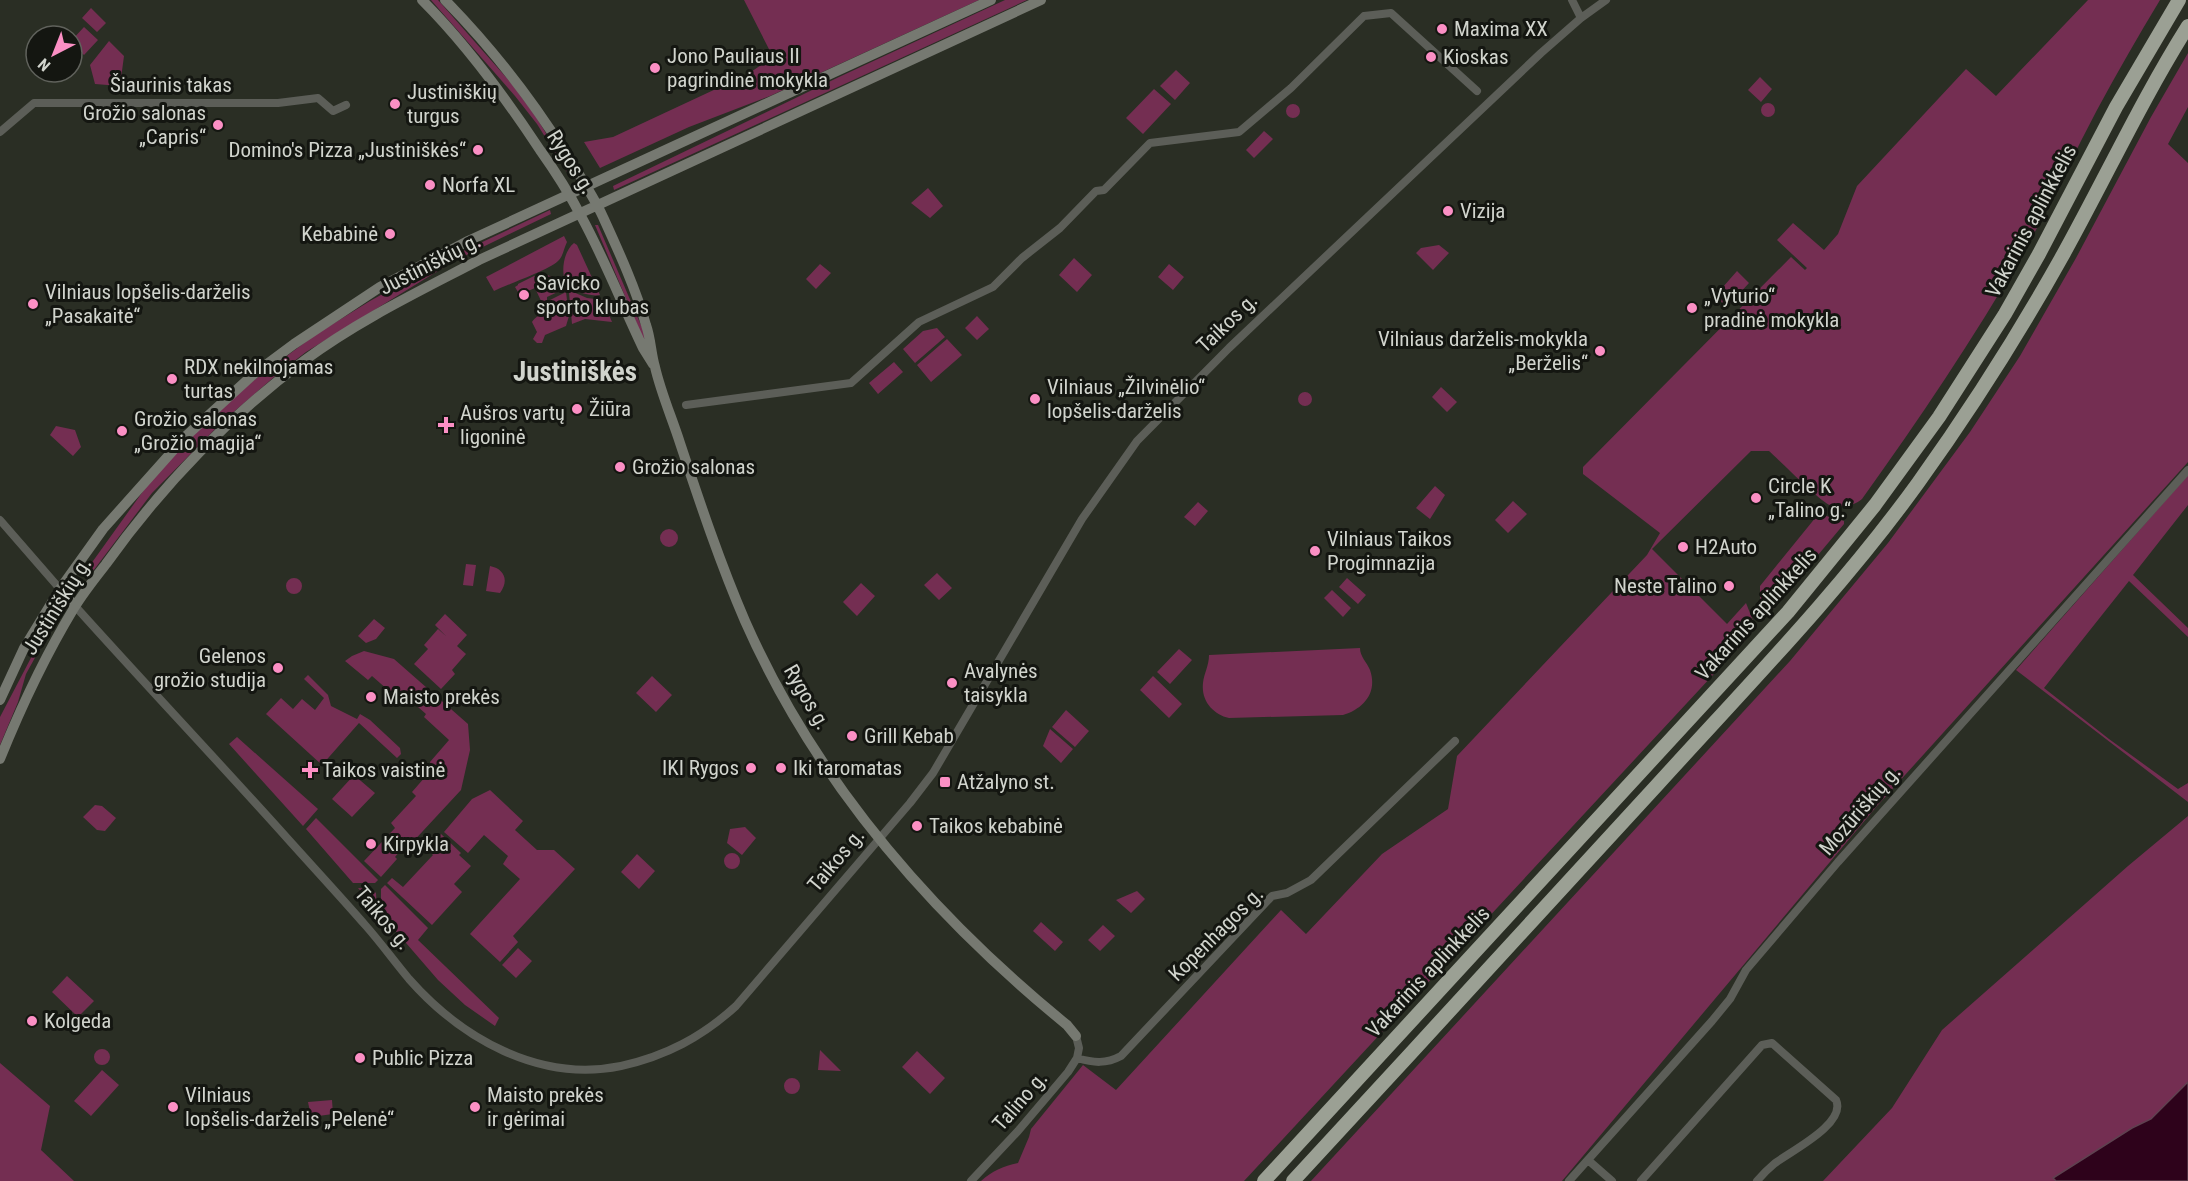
<svg xmlns="http://www.w3.org/2000/svg" width="2188" height="1181" viewBox="0 0 2188 1181" font-family="'Roboto Condensed',sans-serif">
  <rect width="100%" height="100%" fill="#2a2e24"/>
  <path fill="#742e52" d="M 431,0 L 438,0 L 511,83 L 536,117 L 569,171 L 567,172 L 537,124 L 515,96 Z
    M 744,0 L 979,0 L 770,96 L 689,127 L 600,168 L 584,142 L 613,137 L 748,74 L 773,57 Z
    M 1005,0 L 1027,0 L 614,190 L 613,186 L 839,77 Z
    M 2088,0 L 2160,0 C 2138,36 2117,73 2097,110 C 2076,149 2058,189 2037,228 C 1985,322 1925,411 1862,499 C 1854,506 1841,508 1830,505 C 1822,503 1779,460 1769,451 L 1751,451 L 1652,549 L 1727,624 L 1746,603 L 1754,623 L 1750,635 L 1244,1181 L 981,1181 C 992,1171 1003,1166 1018,1163 L 1029,1137 L 1031,1129 L 1083,1065 L 1116,1090 L 1281,910 L 1306,934 L 1382,854 L 1448,809 L 1457,756 L 1647,555 L 1660,533 L 1583,474 L 1583,467 L 1791,257 L 1805,270 L 1807,268 L 1777,240 L 1793,223 L 1824,250 L 1838,234 L 1857,186 L 1966,69 L 1996,96 Z
    M 91,8 L 106,23 L 97,32 L 82,18 Z
    M 84,27 L 98,40 L 84,55 L 72,43 L 72,40 Z
    M 109,41 L 124,56 L 120,86 L 95,84 L 90,65 Z
    M 2188,53 L 2188,107 L 2168,144 L 2188,163 L 2188,462 L 1877,806 L 1562,1181 L 1311,1181 L 1790,661 L 1888,543 L 1970,432 L 2020,356 L 2076,258 L 2151,117 Z
    M 1176,70 L 1190,83 L 1175,100 L 1160,86 Z
    M 1760,77 L 1772,89 L 1761,102 L 1748,90 Z
    M 1154,89 L 1171,104 L 1143,134 L 1126,118 Z
    M1761 110a7 7 0 1 1 14 0a7 7 0 1 1-14 0Z
    M1286 111a7 7 0 1 1 14 0a7 7 0 1 1-14 0Z
    M 1264,131 L 1273,139 L 1254,158 L 1246,150 Z
    M 928,188 L 943,206 L 930,218 L 911,203 Z
    M 550,210 L 551,214 L 454,261 L 306,352 L 280,372 L 223,421 L 152,493 L 87,579 L 83,575 L 159,469 L 214,415 L 253,381 L 315,335 L 370,301 L 442,261 Z
    M 595,225 L 598,225 L 650,346 L 649,353 Z
    M 564,236 L 567,242 C 564,248 563,256 559,260 C 552,269 508,284 494,291 L 486,277 Z
    M 574,243 L 577,245 L 600,295 C 588,297 574,291 565,281 C 561,269 564,251 574,243 Z
    M 1439,245 L 1449,253 L 1433,270 L 1416,253 L 1421,248 Z
    M 1074,258 L 1092,275 L 1077,292 L 1059,275 Z
    M 820,264 L 831,273 L 816,289 L 806,279 Z
    M 1169,264 L 1184,277 L 1173,290 L 1158,277 Z
    M 1737,271 L 1749,283 L 1727,307 L 1715,296 Z
    M 545,274 L 557,279 L 564,289 L 547,297 L 547,301 L 542,303 L 535,288 L 528,291 L 527,288 L 518,292 L 515,287 L 518,285 L 518,284 L 534,276 Z
    M 571,291 L 587,298 L 603,300 L 612,322 L 585,319 L 572,324 L 569,293 Z
    M 566,292 L 569,316 L 566,326 L 545,335 L 542,343 L 537,343 L 533,339 L 537,332 L 532,322 C 539,311 551,315 550,300 Z
    M 977,316 L 989,329 L 977,340 L 965,328 Z
    M 937,328 L 945,337 L 915,363 L 903,349 L 923,331 Z
    M 947,339 L 962,355 L 931,382 L 917,365 Z
    M 894,362 L 903,372 L 878,394 L 869,383 Z
    M 1441,387 L 1457,402 L 1447,412 L 1432,397 Z
    M1298 399a7 7 0 1 1 14 0a7 7 0 1 1-14 0Z
    M 56,426 L 75,430 L 81,447 L 73,456 L 50,435 Z
    M 2188,475 L 2188,505 L 2133,575 L 2188,628 L 2188,637 L 2129,581 L 2044,688 L 2109,739 L 2178,789 L 2188,783 L 2188,802 L 2016,670 Z
    M 1435,486 L 1445,495 L 1430,519 L 1416,508 Z
    M 1513,501 L 1527,514 L 1508,533 L 1495,520 Z
    M 1198,502 L 1208,511 L 1195,526 L 1184,517 Z
    M 1823,515 L 1844,521 L 1844,524 L 1771,611 L 1768,611 L 1760,601 L 1760,586 L 1816,517 Z
    M660 538a9 9 0 1 1 18 0a9 9 0 1 1-18 0Z
    M 466,564 L 476,565 L 473,586 L 463,585 Z
    M 490,566 C 505,569 509,581 500,593 L 486,591 Z
    M 937,573 L 952,588 L 939,600 L 924,585 Z
    M 1347,578 L 1366,595 L 1358,604 L 1339,587 Z
    M286 586a8 8 0 1 1 16 0a8 8 0 1 1-16 0Z
    M 861,583 L 875,596 L 857,616 L 843,602 Z
    M 1332,590 L 1351,608 L 1343,617 L 1324,598 Z
    M 55,612 L 59,614 L 26,674 L 18,702 L 0,745 L 0,717 Z
    M 445,614 L 467,635 L 457,646 L 466,654 L 452,670 L 455,674 L 441,689 L 414,664 L 428,649 L 424,645 L 438,629 L 447,637 L 435,625 Z
    M 374,619 L 385,628 L 376,639 L 366,643 L 358,636 Z
    M 1360,648 C 1360,657 1367,662 1370,670 C 1378,693 1363,709 1343,715 L 1229,718 C 1213,714 1201,701 1203,683 C 1204,673 1209,666 1209,655 Z
    M 1179,649 L 1192,660 L 1170,684 L 1157,672 Z
    M 364,651 L 394,659 L 468,724 L 470,750 L 461,790 L 409,846 L 406,844 L 395,857 L 397,859 L 381,877 L 364,861 L 395,828 L 391,823 L 416,796 L 412,792 L 432,769 L 430,762 L 449,740 L 424,717 L 426,714 L 401,692 L 396,697 L 372,676 L 368,680 L 345,661 L 352,656 Z
    M 308,675 L 328,695 L 331,706 L 357,719 L 360,714 L 370,720 L 400,748 L 401,754 L 397,758 L 359,723 L 322,765 L 266,714 L 281,698 L 293,709 L 302,699 L 315,710 L 324,698 L 304,679 Z
    M 652,676 L 672,695 L 656,712 L 636,693 Z
    M 1153,676 L 1182,704 L 1169,718 L 1140,690 Z
    M 1066,710 L 1089,731 L 1075,747 L 1052,727 Z
    M 1050,729 L 1073,749 L 1061,763 L 1043,746 Z
    M 237,737 L 318,809 L 303,826 L 229,744 Z
    M 354,775 L 375,793 L 352,817 L 332,799 Z
    M 490,790 L 523,821 L 515,830 L 537,850 L 554,850 L 575,869 L 513,936 L 518,942 L 500,962 L 470,934 L 520,879 L 503,864 L 508,856 L 484,835 L 468,853 L 444,832 L 472,799 Z
    M 95,805 L 102,806 L 116,818 L 105,831 L 97,830 L 83,817 Z
    M 2188,816 L 2188,1082 L 2151,1119 L 2132,1128 L 2054,1178 L 2056,1181 L 1823,1181 L 1892,1108 L 1942,1030 L 2128,866 Z
    M 316,818 L 378,880 L 375,883 L 353,883 L 306,829 Z
    M 745,827 L 756,838 L 742,855 L 727,843 L 730,829 Z
    M 441,834 L 461,853 L 459,855 L 471,866 L 454,884 L 462,892 L 432,925 L 387,883 L 392,878 L 403,887 L 433,855 L 427,849 Z
    M724 861a8 8 0 1 1 16 0a8 8 0 1 1-16 0Z
    M 637,854 L 655,871 L 639,889 L 621,872 Z
    M 385,885 L 428,928 L 418,940 L 499,1018 L 495,1026 L 465,1005 L 438,980 L 381,914 L 381,889 Z
    M 358,888 L 371,889 L 376,893 L 377,910 Z
    M 1137,891 L 1145,899 L 1131,913 L 1116,900 Z
    M 1041,922 L 1063,942 L 1055,951 L 1033,931 Z
    M 1103,925 L 1115,936 L 1100,951 L 1088,940 Z
    M 518,948 L 532,961 L 516,978 L 502,965 Z
    M 67,976 L 94,1001 L 78,1017 L 52,992 Z
    M94 1057a8 8 0 1 1 16 0a8 8 0 1 1-16 0Z
    M 820,1050 L 841,1071 L 818,1070 Z
    M 917,1051 L 945,1078 L 930,1094 L 902,1067 Z
    M 0,1063 L 50,1106 L 41,1150 L 74,1181 L 0,1181 Z
    M 102,1070 L 119,1085 L 91,1116 L 74,1101 Z
    M784 1086a8 8 0 1 1 16 0a8 8 0 1 1-16 0Z
    M 332,1100 L 333,1114 L 311,1117 L 308,1102 Z"/>
  <path fill="#2e021b" stroke="#5f4150" stroke-width="1.5" d="M 2188,1082 L 2188,1181 L 2056,1181 L 2053,1178 L 2132,1128 L 2151,1119 Z"/>
  <g fill="none" stroke-linecap="round" stroke-linejoin="round">
    <path stroke="#5c5e58" stroke-width="8" d="M 1572,0 L 1581,18
      M 0,132 L 34,103 L 278,103 L 318,98 L 333,111 L 346,105
      M 686,405 L 851,383 L 919,322 L 993,287 L 1022,258 L 1060,228 L 1096,191 L 1104,190 L 1150,143 L 1239,132 L 1291,88 L 1364,16 L 1391,13 L 1477,91
      M 0,520 L 60,589
      M 75,606 C 145,684 217,760 287,838 C 313,867 340,896 366,926 C 381,943 394,961 409,979 C 461,1038 539,1083 621,1066 C 666,1056 702,1037 736,1006 L 910,803 L 933,773 L 1082,519 L 1137,441 L 1229,348 L 1541,53 L 1581,18 L 1606,0
      M 1077,1058 C 1094,1063 1106,1064 1121,1056 L 1272,896 L 1287,893 L 1311,880 L 1455,741
      M 1588,1160 L 1612,1181
      M 971,1181 L 1018,1131 L 1068,1072 L 1077,1058 L 1079,1048 L 1076,1036
      M 1569,1181 L 1712,1021 L 1730,999 L 1746,970 L 1838,862 L 2188,470
      M 1641,1181 L 1762,1045 L 1772,1043 L 1836,1100 C 1847,1124 1789,1152 1774,1164 C 1768,1169 1762,1175 1757,1181"/>
    <path stroke="#767971" stroke-width="10" d="M 422,0 C 467,45 505,97 540,150 C 555,171 569,193 581,216 C 604,258 622,304 643,348 L 653,364
      M 445,0 C 491,47 531,98 566,154 C 579,175 593,195 603,217 C 619,252 636,289 646,325 C 651,339 651,354 655,367 C 661,393 672,418 680,443 C 700,503 720,563 745,621 C 816,782 932,915 1067,1025 L 1076,1036
      M 60,589 L 75,606
      M 0,700 L 24,648 L 60,589 L 103,529 L 186,436 L 255,373 L 294,344 L 380,287 L 468,241 L 991,0
      M 0,759 C 21,707 45,656 74,608 C 83,593 95,578 106,564 C 162,486 228,417 305,360 C 359,320 420,291 479,260 L 1041,0"/>
    <path stroke="#9ba094" stroke-width="14" d="M 1264,1181 L 1788,612 L 1875,505 L 1939,417 L 2005,314 L 2039,254 L 2116,107 L 2179,0
      M 1293,1181 C 1415,1049 1536,917 1658,784 C 1747,686 1840,591 1918,483 C 1971,409 2020,332 2064,253 C 2106,177 2142,99 2188,26"/>
  </g>
  <g fill="#fb8fc4" stroke="#141611" stroke-width="2">
    <circle cx="1442" cy="29" r="6"/>
    <circle cx="1431" cy="57" r="6"/>
    <circle cx="655" cy="68" r="6"/>
    <circle cx="395" cy="104" r="6"/>
    <circle cx="218" cy="125" r="6"/>
    <circle cx="478" cy="150" r="6"/>
    <circle cx="430" cy="185" r="6"/>
    <circle cx="1448" cy="211" r="6"/>
    <circle cx="390" cy="234" r="6"/>
    <circle cx="524" cy="295" r="6"/>
    <circle cx="33" cy="304" r="6"/>
    <circle cx="1692" cy="308" r="6"/>
    <circle cx="1600" cy="351" r="6"/>
    <circle cx="172" cy="379" r="6"/>
    <circle cx="1035" cy="399" r="6"/>
    <circle cx="577" cy="409" r="6"/>
    <path d="M443 416h6v6h6v6h-6v6h-6v-6h-6v-6h6z"/>
    <circle cx="122" cy="431" r="6"/>
    <circle cx="620" cy="467" r="6"/>
    <circle cx="1756" cy="498" r="6"/>
    <circle cx="1683" cy="547" r="6"/>
    <circle cx="1315" cy="551" r="6"/>
    <circle cx="1729" cy="586" r="6"/>
    <circle cx="278" cy="668" r="6"/>
    <circle cx="952" cy="683" r="6"/>
    <circle cx="371" cy="697" r="6"/>
    <circle cx="852" cy="736" r="6"/>
    <circle cx="751" cy="768" r="6"/>
    <circle cx="781" cy="768" r="6"/>
    <path d="M307 761h6v6h6v6h-6v6h-6v-6h-6v-6h6z"/>
    <rect x="939" y="776" width="12" height="12" rx="3"/>
    <circle cx="917" cy="826" r="6"/>
    <circle cx="371" cy="844" r="6"/>
    <circle cx="32" cy="1021" r="6"/>
    <circle cx="360" cy="1058" r="6"/>
    <circle cx="173" cy="1107" r="6"/>
    <circle cx="475" cy="1107" r="6"/>
  </g>
  <g text-anchor="middle" stroke-width="6" stroke-linejoin="round" paint-order="stroke">
    <g font-size="21" fill="#d1d4cd" stroke="#141611" text-anchor="start">
      <text x="1454" y="36">Maxima XX</text>
      <text x="667" y="63">Jono Pauliaus II<tspan x="667" dy="24">pagrindinė mokykla</tspan></text>
      <text x="1443" y="64">Kioskas</text>
      <text x="407" y="99">Justiniškių<tspan x="407" dy="24">turgus</tspan></text>
      <text x="206" y="120" text-anchor="end">Grožio salonas<tspan x="206" dy="24">„Capris“</tspan></text>
      <text x="466" y="157" text-anchor="end">Domino's Pizza „Justiniškės“</text>
      <text x="442" y="192">Norfa XL</text>
      <text x="1460" y="218">Vizija</text>
      <text x="378" y="241" text-anchor="end">Kebabinė</text>
      <text x="536" y="290">Savicko<tspan x="536" dy="24">sporto klubas</tspan></text>
      <text x="45" y="299">Vilniaus lopšelis-darželis<tspan x="45" dy="24">„Pasakaitė“</tspan></text>
      <text x="1704" y="303">„Vyturio“<tspan x="1704" dy="24">pradinė mokykla</tspan></text>
      <text x="1588" y="346" text-anchor="end">Vilniaus darželis-mokykla<tspan x="1588" dy="24">„Berželis“</tspan></text>
      <text x="184" y="374">RDX nekilnojamas<tspan x="184" dy="24">turtas</tspan></text>
      <text x="1047" y="394">Vilniaus „Žilvinėlio“<tspan x="1047" dy="24">lopšelis-darželis</tspan></text>
      <text x="589" y="416">Žiūra</text>
      <text x="460" y="420">Aušros vartų<tspan x="460" dy="24">ligoninė</tspan></text>
      <text x="134" y="426">Grožio salonas<tspan x="134" dy="24">„Grožio magija“</tspan></text>
      <text x="632" y="474">Grožio salonas</text>
      <text x="1768" y="493">Circle K<tspan x="1768" dy="24">„Talino g.“</tspan></text>
      <text x="1327" y="546">Vilniaus Taikos<tspan x="1327" dy="24">Progimnazija</tspan></text>
      <text x="1695" y="554">H2Auto</text>
      <text x="1717" y="593" text-anchor="end">Neste Talino</text>
      <text x="266" y="663" text-anchor="end">Gelenos<tspan x="266" dy="24">grožio studija</tspan></text>
      <text x="964" y="678">Avalynės<tspan x="964" dy="24">taisykla</tspan></text>
      <text x="383" y="704">Maisto prekės</text>
      <text x="864" y="743">Grill Kebab</text>
      <text x="739" y="775" text-anchor="end">IKI Rygos</text>
      <text x="793" y="775">Iki taromatas</text>
      <text x="322" y="777">Taikos vaistinė</text>
      <text x="957" y="789">Atžalyno st.</text>
      <text x="929" y="833">Taikos kebabinė</text>
      <text x="383" y="851">Kirpykla</text>
      <text x="44" y="1028">Kolgeda</text>
      <text x="372" y="1065">Public Pizza</text>
      <text x="185" y="1102">Vilniaus<tspan x="185" dy="24">lopšelis-darželis „Pelenė“</tspan></text>
      <text x="487" y="1102">Maisto prekės<tspan x="487" dy="24">ir gėrimai</tspan></text>
    </g>
    <g font-size="21" fill="#d1d4cd" stroke="#141611">
      <text x="171" y="92">Šiaurinis takas</text>
      <text transform="translate(571 162) rotate(58)" y="7">Rygos g.</text>
      <text transform="translate(2031 221) rotate(-62)" y="7">Vakarinis aplinkkelis</text>
      <text transform="translate(430 264) rotate(-27)" y="7">Justiniškių g.</text>
      <text transform="translate(1227 323) rotate(-44)" y="7">Taikos g.</text>
      <text transform="translate(57 606) rotate(-58)" y="7">Justiniškių g.</text>
      <text transform="translate(1756 614) rotate(-48)" y="7">Vakarinis aplinkkelis</text>
      <text transform="translate(807 697) rotate(60)" y="7">Rygos g.</text>
      <text transform="translate(1860 810) rotate(-49)" y="7">Mozūriškių g.</text>
      <text transform="translate(836 860) rotate(-50)" y="7">Taikos g.</text>
      <text transform="translate(383 918) rotate(50)" y="7">Taikos g.</text>
      <text transform="translate(1216 934) rotate(-45)" y="7">Kopenhagos g.</text>
      <text transform="translate(1428 972) rotate(-47)" y="7">Vakarinis aplinkkelis</text>
      <text transform="translate(1020 1101) rotate(-49)" y="7">Talino g.</text>
    </g>
    <g font-size="27" font-weight="bold" fill="#d1d4cd" stroke="#141611">
      <text x="575" y="381">Justiniškės</text>
    </g>
  </g>
  <g transform="translate(54 54) rotate(222)"><circle r="28" fill="#141611" stroke="#60625c" stroke-width="1.5"/>
  <path d="M0-4.5L10 22L0 15L-10 22Z" fill="#fb8fc4"/>
  <text y="-9" font-size="16" font-weight="bold" text-anchor="middle" fill="#d1d4cd">N</text>
  </g>
</svg>
